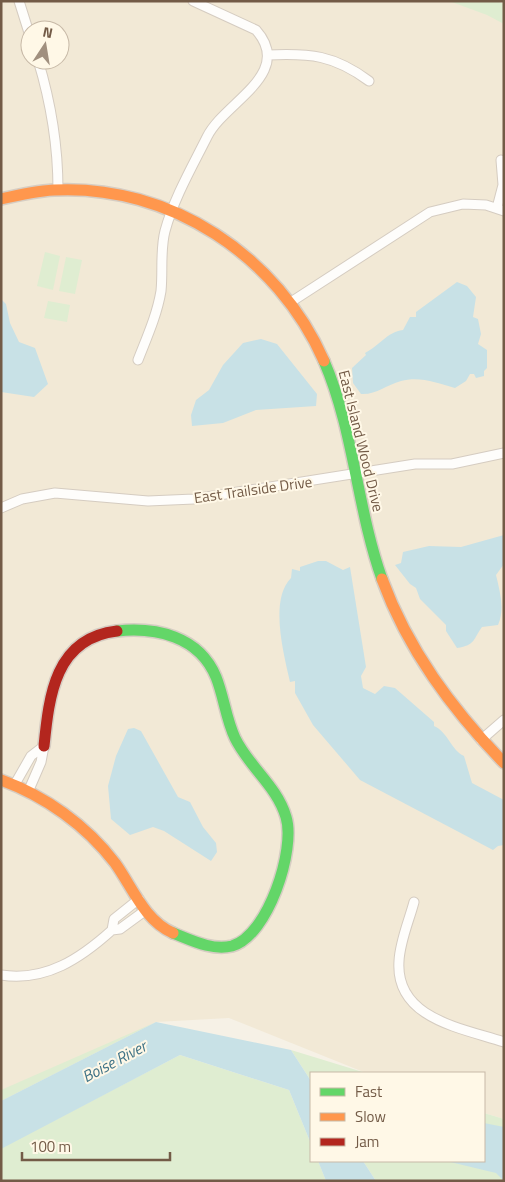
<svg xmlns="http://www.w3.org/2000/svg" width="505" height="1182" viewBox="0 0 505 1182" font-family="'Titillium Web',sans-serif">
  <rect width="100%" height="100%" fill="#f6f1e6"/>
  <path fill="#f2e9d6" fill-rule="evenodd" d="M 1,1 L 496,1 L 504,4 L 504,1119 L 484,1113 L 484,1073 L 366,1073 L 229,1018 L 156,1022 L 1,1101 ZM 30,30 L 60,30 L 60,60 L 30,60 Z"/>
  <path fill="#dfedd1" d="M 449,1 L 496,1 L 504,4 L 504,24 L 487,15 Z
    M 45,252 L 60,256 L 53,290 L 37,286 Z
    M 66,257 L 82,260 L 75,294 L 59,291 Z
    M 48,301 L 70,305 L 67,322 L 44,318 Z
    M 156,1022 L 1,1101 L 1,1090 Z
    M 291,1050 L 366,1073 L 311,1073 L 311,1081 Z
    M 180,1055 L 289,1090 L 311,1144 L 311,1161 L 318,1161 L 326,1181 L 1,1181 L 1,1148 Z
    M 484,1113 L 504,1119 L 504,1181 L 376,1181 L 363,1161 L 484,1161 Z"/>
  <path fill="#c8e1e6" d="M 457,282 L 467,286 L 476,297 L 473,317 L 478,319 L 481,334 L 478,344 L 487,350 L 487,368 L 484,371 L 484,376 L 476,378 L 474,374 L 470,374 L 466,381 L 455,388 C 437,383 420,376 401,381 C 386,385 376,395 361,394 L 353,383 L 352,368 L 366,355 L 365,353 C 379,346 387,332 403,330 L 410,317 L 416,317 L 416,312 Z
    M 1,299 L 6,304 L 10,323 L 19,342 L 35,348 L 48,384 L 34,397 L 1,392 Z
    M 261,339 L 277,344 L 317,394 L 316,406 L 256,410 L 223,423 L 192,426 L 191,415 L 196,400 L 209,390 L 223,365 L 243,343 Z
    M 504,535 L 504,564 L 496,575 C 500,592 505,609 498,625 L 482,627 C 473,639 476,645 457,648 L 446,631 L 446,625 L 420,599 L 416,588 L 410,584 L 395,565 L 401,563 L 403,552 L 429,546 L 461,547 Z
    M 318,561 L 326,561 L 343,570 L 350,567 L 366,667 L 361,676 L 363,688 L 375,694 L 384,686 L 395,688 L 434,722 L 434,726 C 448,732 451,750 464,756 L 472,783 L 504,800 L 504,845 L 498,846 L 493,850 L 360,780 L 313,725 L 295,693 L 295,681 L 290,682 C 284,655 269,600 291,578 L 292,569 L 300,571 L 300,567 Z
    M 134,728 L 141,731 L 178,797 L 190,802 L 203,827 L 216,843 L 217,852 L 211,861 L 164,831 L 153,827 L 130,835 L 111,819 L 108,786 L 116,756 L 128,729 Z
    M 156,1022 L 291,1050 L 311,1081 L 311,1144 L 289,1090 L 180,1055 L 1,1149 L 1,1101 Z
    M 484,1123 L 504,1127 L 504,1181 L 496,1173 L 446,1161 L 484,1161 Z
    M 318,1161 L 363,1161 L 376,1181 L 326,1181 Z"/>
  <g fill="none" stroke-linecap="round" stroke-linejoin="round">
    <g stroke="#d5ccc1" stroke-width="11">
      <path id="street" d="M 19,1 L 30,36
        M 268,55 C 310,53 334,55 369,81
        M 38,60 C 51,103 58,144 58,190
        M 497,208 L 503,185 L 501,160
        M 291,302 L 430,212 L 463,204 L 486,205 L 504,211
        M 138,360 C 147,337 157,315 161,291 C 163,271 160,250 165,231 C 174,198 192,167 207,137 C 224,102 295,74 256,30 L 193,1
        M 1,508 L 22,499 L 55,493 L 148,501 L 194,499 L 415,464 L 452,464 L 504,453
        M 481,740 L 504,720
        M 15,784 L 31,756 L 44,746 L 41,762 L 28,792
        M 139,899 L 114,919 L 112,930 L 120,929 L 146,910
        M 414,902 C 409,921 400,941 399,961 C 395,1019 462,1028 504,1042
        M 1,975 C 46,982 81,958 112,930"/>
    </g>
    <g stroke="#d6cdc3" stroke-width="14">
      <path id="fast" d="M 324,361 C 354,430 357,509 382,579
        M 117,631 C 156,627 199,636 216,677 C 224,697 226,719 235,738 C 249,767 277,786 286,817 C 296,849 268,936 232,946 C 212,951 191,940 173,933"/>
    </g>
    <g stroke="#d6cdc3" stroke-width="14">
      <path id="slow" d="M 1,199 C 18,195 36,191 54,190 C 170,184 278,256 324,361
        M 382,579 C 408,650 452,709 504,763
        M 1,780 C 45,796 86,825 115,863 C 133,888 144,920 173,933"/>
    </g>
    <g stroke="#d6cdc3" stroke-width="14">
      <path id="jam" d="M 44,746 C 49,696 55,638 117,631"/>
    </g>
    <use href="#street" stroke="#fefdfb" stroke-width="9"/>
    <use href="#fast" stroke="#63d668" stroke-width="11"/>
    <use href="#slow" stroke="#ff974d" stroke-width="11"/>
    <use href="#jam" stroke="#b3261e" stroke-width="11"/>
  </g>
  <g text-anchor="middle" stroke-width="4" stroke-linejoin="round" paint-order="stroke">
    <g font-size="15" fill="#735b47" stroke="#fff8e7">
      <text transform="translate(361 441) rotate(76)" y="5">East Island Wood Drive</text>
      <text transform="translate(253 490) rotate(-8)" y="5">East Trailside Drive</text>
    </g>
    <g font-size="16" font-style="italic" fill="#417487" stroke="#fff8e7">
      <text transform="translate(114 1061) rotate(-28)" y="6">Boise River</text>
    </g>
  </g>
  <rect width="505" height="1182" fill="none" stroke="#735b47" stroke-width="5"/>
  <rect x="310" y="1072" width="175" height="90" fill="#fff8e7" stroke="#c7b9a7"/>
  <rect x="320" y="1088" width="25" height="8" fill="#63d668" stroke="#c7b9a7"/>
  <text x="355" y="1097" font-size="15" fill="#735b47">Fast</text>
  <rect x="320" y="1113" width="25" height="8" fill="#ff974d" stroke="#c7b9a7"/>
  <text x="355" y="1122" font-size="15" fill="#735b47">Slow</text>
  <rect x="320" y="1138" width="25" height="8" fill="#b3261e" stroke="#c7b9a7"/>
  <text x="355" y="1147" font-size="15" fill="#735b47">Jam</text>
  <g transform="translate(45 45) rotate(12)"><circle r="24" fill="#fff8e7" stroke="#c7b9a7"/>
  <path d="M0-4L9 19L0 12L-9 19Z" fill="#a1907f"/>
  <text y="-8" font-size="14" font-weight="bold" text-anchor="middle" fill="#735b47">N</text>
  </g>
  <path d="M22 1152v8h148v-8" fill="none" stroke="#735b47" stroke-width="2.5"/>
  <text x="30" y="1152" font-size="15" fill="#735b47" stroke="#fff8e7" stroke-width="4" paint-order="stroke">100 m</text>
</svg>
